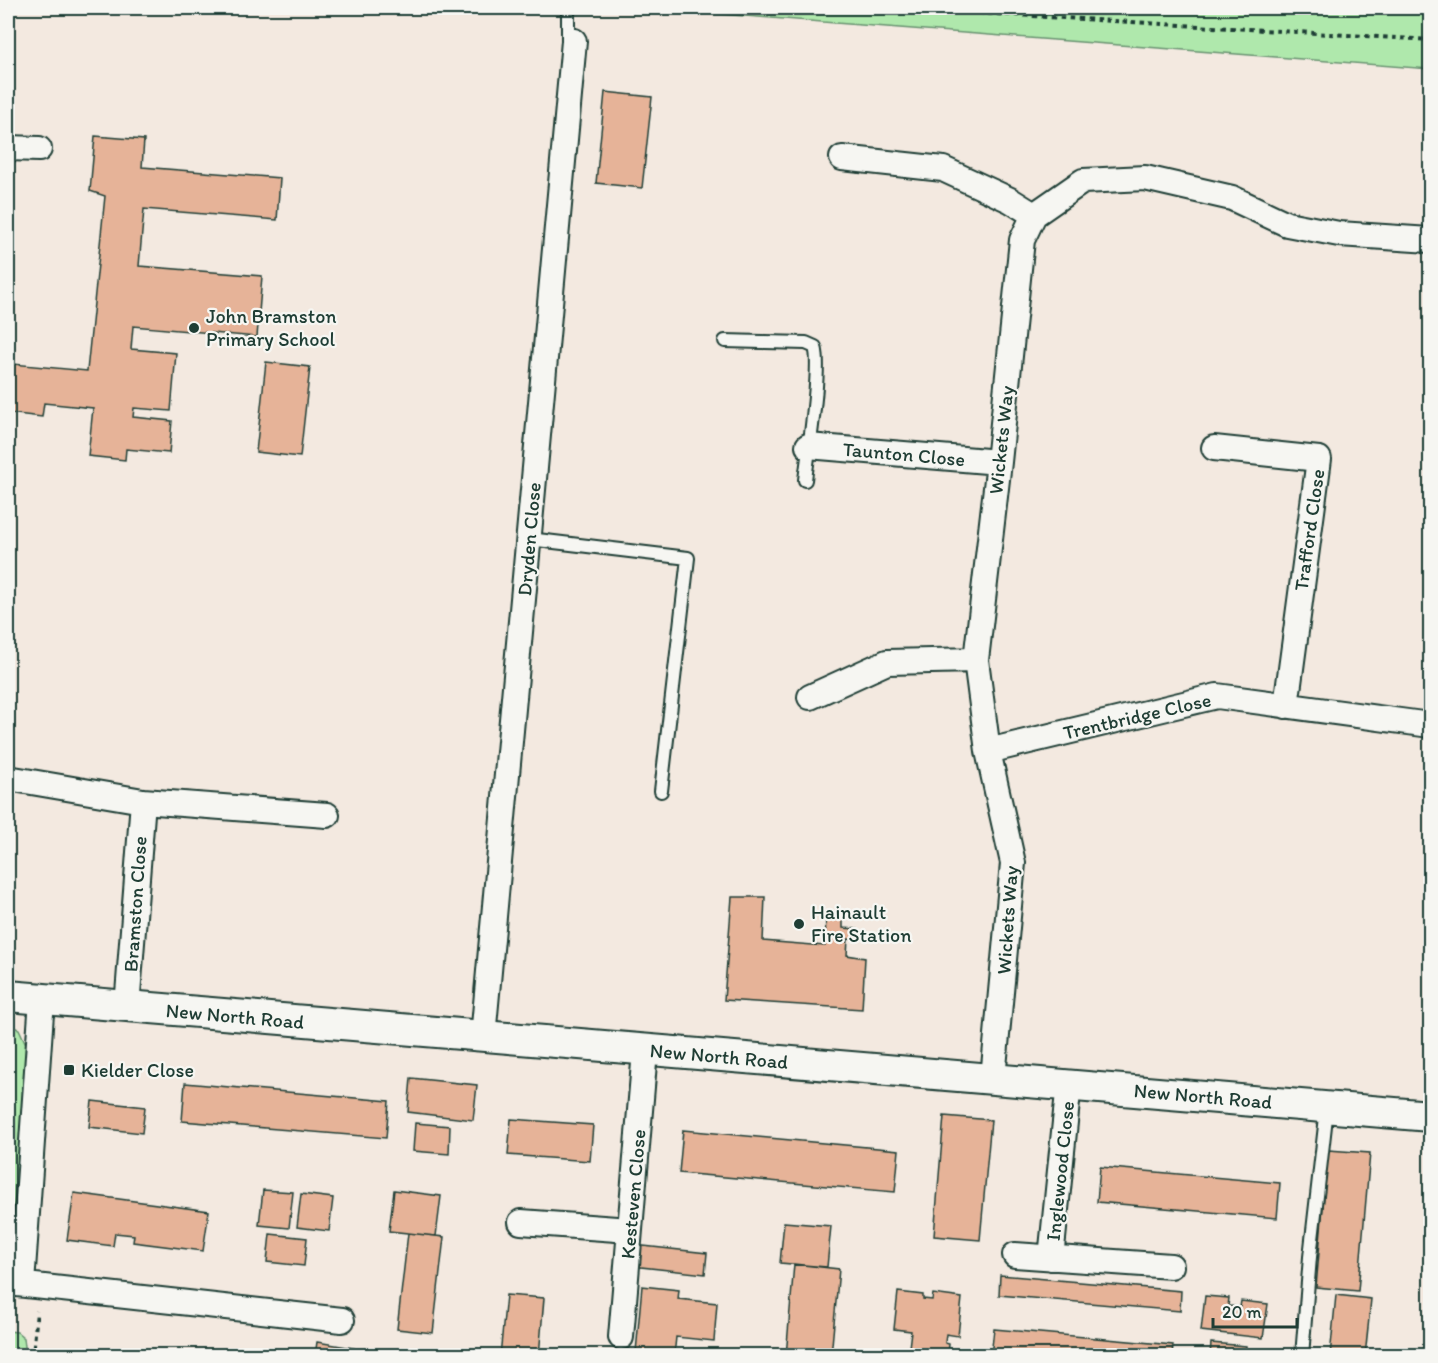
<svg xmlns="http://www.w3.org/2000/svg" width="1438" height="1363" viewBox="0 0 1438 1363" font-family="Itim,sans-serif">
  <rect width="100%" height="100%" fill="#f3e9e0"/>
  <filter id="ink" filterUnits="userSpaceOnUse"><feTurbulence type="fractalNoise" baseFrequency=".0167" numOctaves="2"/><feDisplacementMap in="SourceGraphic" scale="12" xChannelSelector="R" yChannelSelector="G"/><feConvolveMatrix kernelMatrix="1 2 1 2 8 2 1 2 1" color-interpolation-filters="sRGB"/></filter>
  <g filter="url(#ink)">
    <path fill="#afe8ac" stroke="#679270" stroke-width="1.5" d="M 641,8 L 1430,8 L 1430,69 Z
      M 8,1025 L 19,1029 L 30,1053 L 12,1243 L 8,1248 Z
      M 8,1331 L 17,1332 L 24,1338 L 26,1355 L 8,1355 Z"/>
    <path fill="#e6b398" stroke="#1f3d34" stroke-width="1.5" d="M 605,92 L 652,97 L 642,188 L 596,183 Z
      M 95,136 L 144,140 L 142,167 L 280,178 L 277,220 L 144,209 L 139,266 L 262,276 L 257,337 L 133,326 L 131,349 L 176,353 L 171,411 L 134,408 L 133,417 L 172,421 L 169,453 L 126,449 L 125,460 L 88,456 L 93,408 L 44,403 L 42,417 L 8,413 L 13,364 L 87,371 L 105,196 L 90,191 Z
      M 266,362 L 310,367 L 300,457 L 256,452 Z
      M 732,897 L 765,897 L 763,941 L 825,946 L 826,914 L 843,916 L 843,928 L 857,929 L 856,940 L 848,939 L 847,955 L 865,958 L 862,1009 L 724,1000 Z
      M 411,1078 L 477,1085 L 473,1120 L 408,1112 Z
      M 185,1083 L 389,1101 L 386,1138 L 182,1121 Z
      M 92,1101 L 145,1107 L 142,1133 L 89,1127 Z
      M 944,1116 L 991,1120 L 980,1240 L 934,1236 Z
      M 511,1119 L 593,1125 L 590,1161 L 508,1155 Z
      M 415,1123 L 450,1126 L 449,1154 L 413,1151 Z
      M 683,1130 L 899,1150 L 895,1192 L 679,1173 Z
      M 1328,1150 L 1370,1153 L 1358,1291 L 1316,1287 Z
      M 1100,1167 L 1280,1183 L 1277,1218 L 1097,1202 Z
      M 263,1190 L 293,1192 L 289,1228 L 259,1225 Z
      M 394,1190 L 441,1196 L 436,1236 L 389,1231 Z
      M 74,1193 L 209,1211 L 203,1251 L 133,1242 L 134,1235 L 115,1233 L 113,1246 L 67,1240 Z
      M 301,1194 L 333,1198 L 329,1231 L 297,1227 Z
      M 784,1222 L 831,1226 L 827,1267 L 780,1263 Z
      M 408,1233 L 444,1237 L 433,1333 L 397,1329 Z
      M 270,1234 L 307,1238 L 304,1266 L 267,1262 Z
      M 634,1245 L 707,1253 L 705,1274 L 632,1266 Z
      M 794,1264 L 839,1269 L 831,1356 L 786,1356 Z
      M 1000,1275 L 1181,1291 L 1180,1311 L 999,1295 Z
      M 642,1286 L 679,1290 L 678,1299 L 717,1303 L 714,1341 L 676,1337 L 674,1356 L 636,1352 Z
      M 898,1292 L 923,1295 L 923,1299 L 932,1300 L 933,1294 L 962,1298 L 958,1336 L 946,1334 L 945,1343 L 949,1344 L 948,1356 L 908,1356 L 911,1331 L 894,1329 Z
      M 506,1295 L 544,1298 L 539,1356 L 500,1356 Z
      M 1336,1295 L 1371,1299 L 1365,1356 L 1330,1356 Z
      M 1205,1296 L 1229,1298 L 1228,1306 L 1240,1307 L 1241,1301 L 1268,1304 L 1263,1338 L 1201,1331 Z
      M 994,1329 L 1173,1345 L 1172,1356 L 991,1356 Z
      M 317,1342 L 354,1348 L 353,1356 L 315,1356 Z
      M 1211,1343 L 1246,1346 L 1246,1356 L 1210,1356 Z"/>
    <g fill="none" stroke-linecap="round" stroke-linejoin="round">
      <g stroke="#1f3d34" stroke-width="16">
        <path id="service" d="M 568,8 L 568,39 L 574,41
          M 725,341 L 806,343 L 815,347 C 822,366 808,454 805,480
          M 529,539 L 688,558 L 661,791
          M 1302,1356 L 1310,1257 L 1327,1108"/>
      </g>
      <g stroke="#1f3d34" stroke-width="28">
        <path id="minor" d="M 8,148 L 39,149
          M 842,158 L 943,169 L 1010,200 L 1034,215
          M 808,446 L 999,462
          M 1214,448 L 1319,459 L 1286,706
          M 810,697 L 887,662 L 976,660
          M 988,751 L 1217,696 L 1430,725
          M 8,778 L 143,801 L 327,815
          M 127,1007 L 143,801
          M 483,1037 L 574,41
          M 993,1078 L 1013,863 L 988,751 L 976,660 L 999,462 L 1022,240 L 1034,215 L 1083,181 L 1145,178 L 1232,198 L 1287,224 L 1339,234 L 1430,240
          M 521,1222 L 630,1230
          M 1015,1255 L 1171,1266
          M 1051,1258 L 1069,1083
          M 8,1283 L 342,1320
          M 22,1284 L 42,999
          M 621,1337 L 645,1051"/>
      </g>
      <g stroke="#1f3d34" stroke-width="34">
        <path id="tertiary" d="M 8,996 C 482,1038 956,1073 1430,1116"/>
      </g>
      <path stroke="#1f3d34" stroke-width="4" stroke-dasharray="4.5 4.5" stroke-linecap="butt" d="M 898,8 L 1430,40
        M 33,1356 L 37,1311"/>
      <use href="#service" stroke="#f6f6f2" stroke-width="12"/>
      <use href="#minor" stroke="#f6f6f2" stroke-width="24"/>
      <use href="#tertiary" stroke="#f6f6f2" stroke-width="30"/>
    </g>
  </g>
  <g fill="#1f3d34" stroke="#f6f6f2" stroke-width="2">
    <circle cx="194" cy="328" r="6"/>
    <circle cx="799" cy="924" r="6"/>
    <rect x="63" y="1064" width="12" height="12" rx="3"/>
  </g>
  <g text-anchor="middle" stroke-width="4.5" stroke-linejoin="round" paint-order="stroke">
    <g font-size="20" fill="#1f3d34" stroke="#f6f6f2" text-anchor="start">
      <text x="206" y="323">John Bramston<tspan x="206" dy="23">Primary School</tspan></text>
      <text x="811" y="919">Hainault<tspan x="811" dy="23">Fire Station</tspan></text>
      <text x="81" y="1077">Kielder Close</text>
    </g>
    <g font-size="20" fill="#1f3d34" stroke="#f6f6f2">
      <text transform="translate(1001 440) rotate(-84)" y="7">Wickets Way</text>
      <text transform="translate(904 454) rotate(5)" y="7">Taunton Close</text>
      <text transform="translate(1309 530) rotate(-82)" y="7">Trafford Close</text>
      <text transform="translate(529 539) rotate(-85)" y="7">Dryden Close</text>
      <text transform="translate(1137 716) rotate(-13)" y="7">Trentbridge Close</text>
      <text transform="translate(135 904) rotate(-86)" y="7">Bramston Close</text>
      <text transform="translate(1007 920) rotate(-86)" y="7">Wickets Way</text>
      <text transform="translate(235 1016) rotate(5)" y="7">New North Road</text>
      <text transform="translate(719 1056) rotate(5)" y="7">New North Road</text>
      <text transform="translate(1203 1096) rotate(5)" y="7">New North Road</text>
      <text transform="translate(1060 1171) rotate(-84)" y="7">Inglewood Close</text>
      <text transform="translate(633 1194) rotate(-85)" y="7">Kesteven Close</text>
    </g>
  </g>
  <rect width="1438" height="1363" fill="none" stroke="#f6f6f2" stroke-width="30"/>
  <rect x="15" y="15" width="1408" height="1333" fill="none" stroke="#1f3d34" stroke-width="2" filter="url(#ink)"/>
  <path d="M1213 1318v9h84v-9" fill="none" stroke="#1f3d34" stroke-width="3"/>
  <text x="1222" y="1318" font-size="18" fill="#1f3d34" stroke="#f6f6f2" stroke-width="4.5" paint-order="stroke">20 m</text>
</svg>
